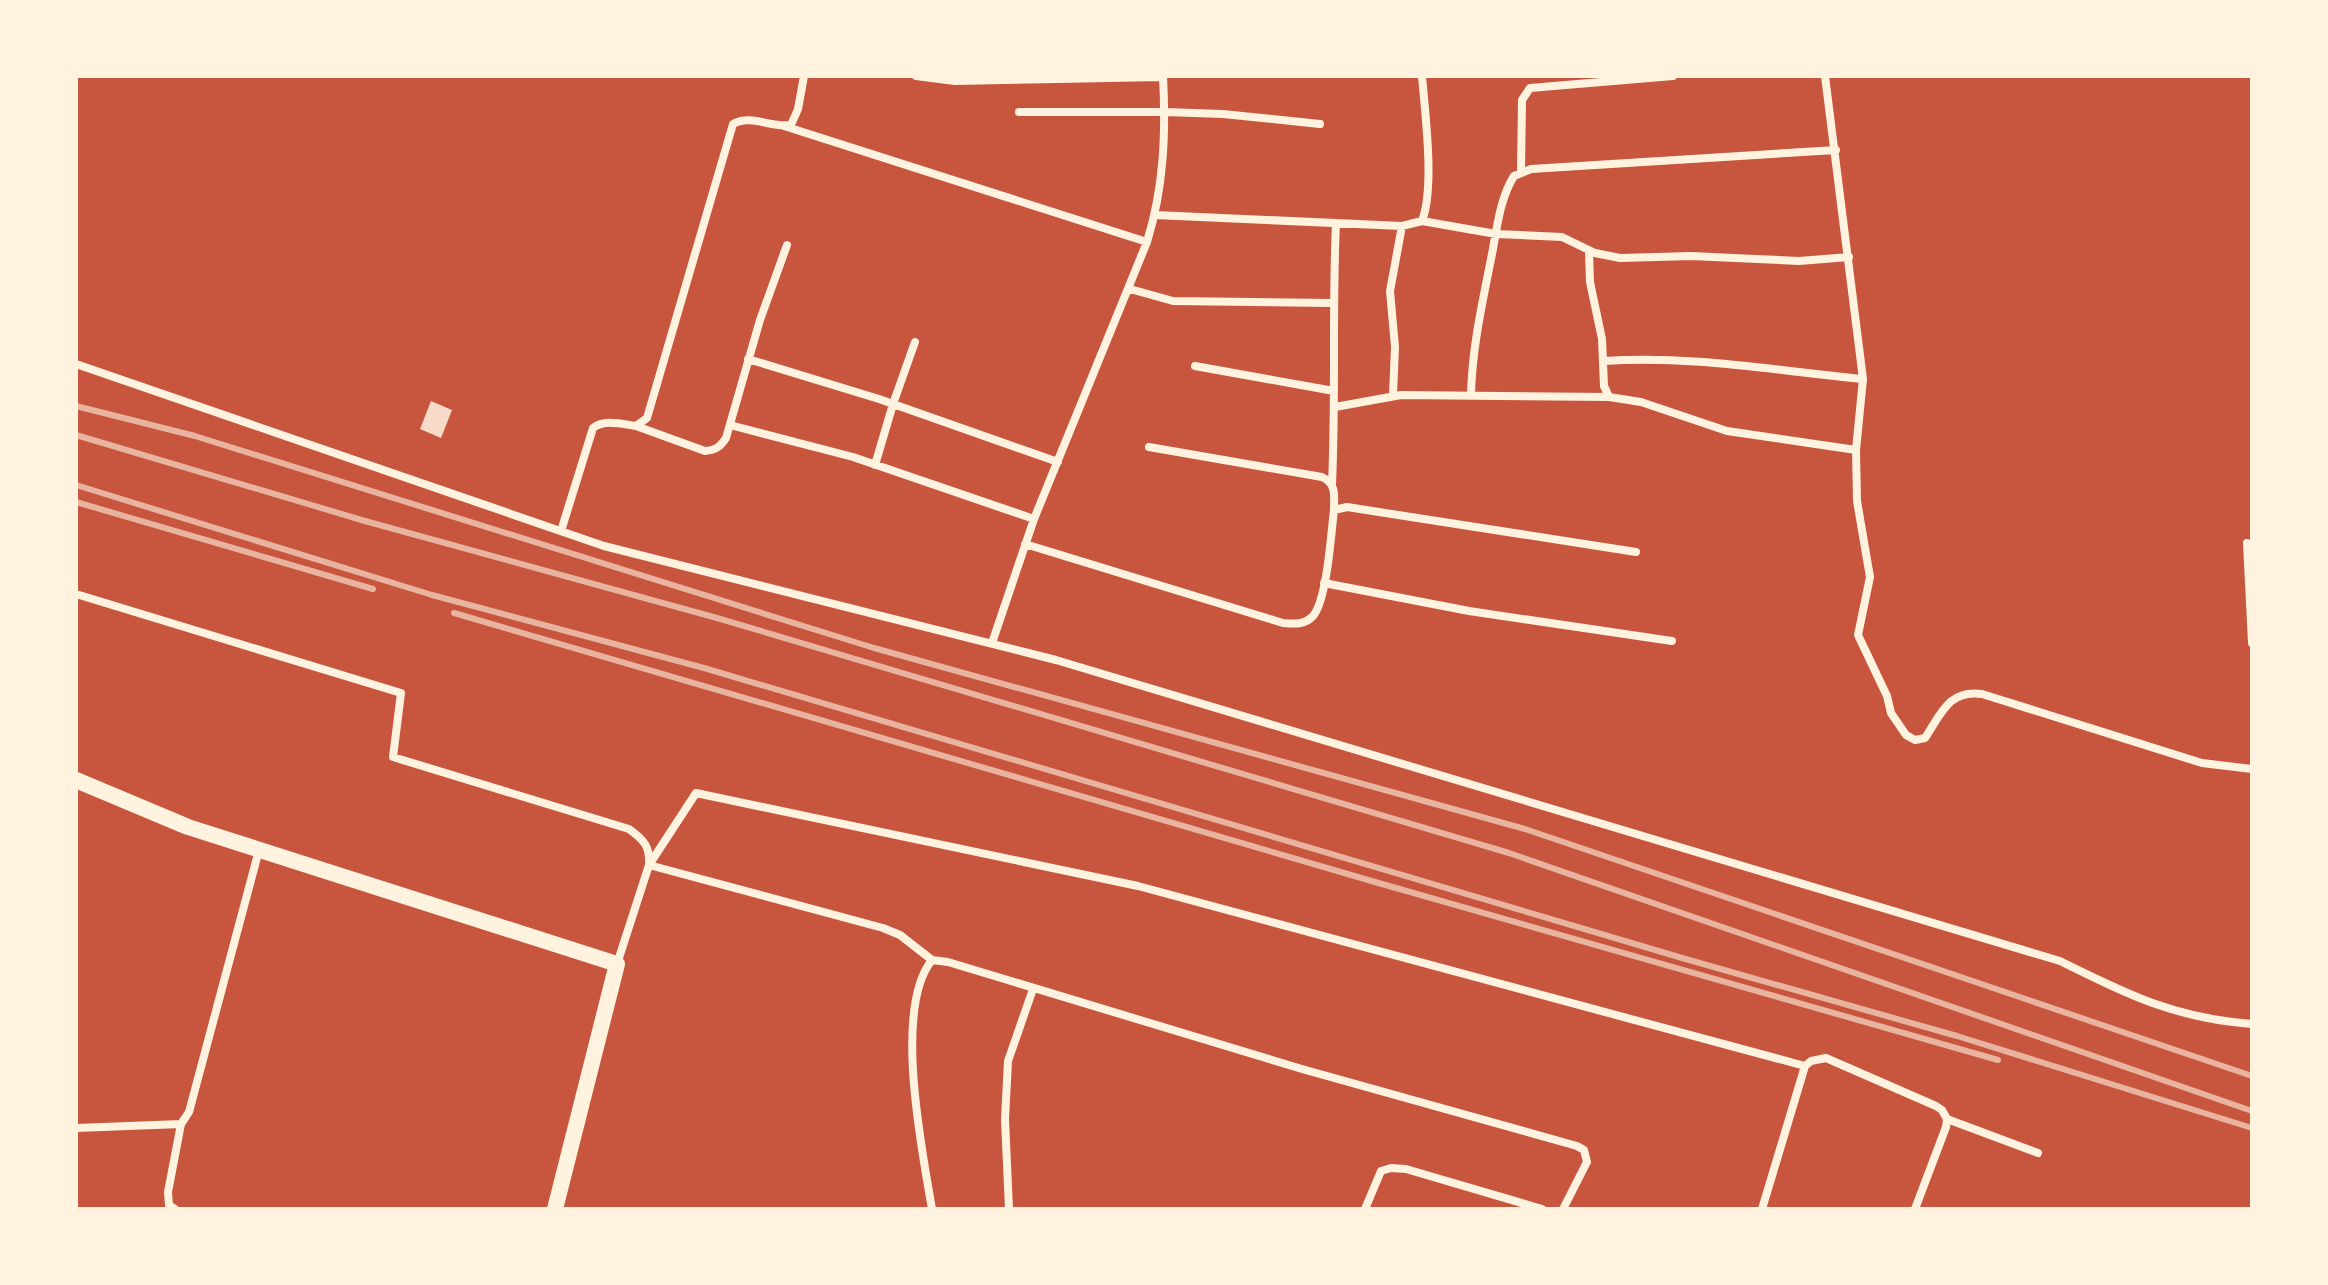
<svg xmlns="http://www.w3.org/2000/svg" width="2328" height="1285" viewBox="0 0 2328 1285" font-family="Karla,sans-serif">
  <rect width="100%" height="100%" fill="#c8553d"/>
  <path fill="#f7dbc8" d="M 431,401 L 452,410 L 441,438 L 420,429 Z"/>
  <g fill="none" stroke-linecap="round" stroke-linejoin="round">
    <path stroke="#fff3e0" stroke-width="8" d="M 916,76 L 955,81 L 1163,77
      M 1825,76 L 1863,379 L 1856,450 L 1857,501 L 1870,577 L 1858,635 L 1887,696 L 1891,713 L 1906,735 L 1915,740 L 1925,738 C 1941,714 1949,689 1982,694 L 2202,763 L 2252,769
      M 1019,112 L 1165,112 L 1223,114 L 1320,124
      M 784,126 L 1147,242
      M 1521,172 L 1522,100 L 1530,88 L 1673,76
      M 1155,215 L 1402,226 L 1422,221 C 1435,187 1425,113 1422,76
      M 1422,221 L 1496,234 L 1562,237 L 1595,253 L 1620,258 L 1691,256 L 1799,261 L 1849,257
      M 1589,251 L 1590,282 L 1602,339 L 1604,386 L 1609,397 L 1641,402 L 1727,431 L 1856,450
      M 1130,289 L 1173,301 L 1332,303
      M 748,359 L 879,399 L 1058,462
      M 1604,361 C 1691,355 1777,371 1863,379
      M 76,364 L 604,546 L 1056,660 L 2060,961 C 2129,995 2174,1018 2252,1024
      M 1195,366 L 1334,391
      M 1393,395 L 1395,347 L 1390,291 L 1402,226
      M 1471,395 C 1472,347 1483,300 1492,254 C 1497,228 1500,198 1514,176 L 1531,169 L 1836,150
      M 1335,407 L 1401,395 L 1609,397
      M 730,425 L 853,457 L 1034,519
      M 636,426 L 705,451 C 716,450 720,447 726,438 L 760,320 L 787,245
      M 1149,447 L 1322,477 C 1337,484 1334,496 1334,510
      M 875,465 L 893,404 L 915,342
      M 1332,484 C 1336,396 1332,310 1336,223
      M 561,531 L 593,428 C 604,419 622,424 636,426 L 647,418 L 733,124 C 752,114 770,128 791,125 L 798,109 L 804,76
      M 2247,543 L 2252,643
      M 1025,544 L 1283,623 C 1294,624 1305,625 1313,616 C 1327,600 1331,534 1334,510 L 1347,507 L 1636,552
      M 1324,583 L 1469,611 L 1672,641
      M 76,594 L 401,693 L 393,757 L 629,829 C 644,840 650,846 649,865 L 617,964
      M 992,643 L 1034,519 L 1147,242 C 1164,187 1166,133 1163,76
      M 932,960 L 900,935 L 883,928 L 649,865 L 696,793 L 1138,886 L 1805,1066
      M 1947,1119 L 2038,1153
      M 76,1128 L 181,1124 L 189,1112 L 259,850
      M 175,1209 L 169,1205 L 168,1192 L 181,1124
      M 932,1209 C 922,1150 893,1008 932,960 L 948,962 L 1302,1069 L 1577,1146 L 1584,1150 L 1587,1162 L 1563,1209
      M 1009,1209 L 1005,1119 L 1008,1061 L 1033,989
      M 1365,1209 L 1381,1171 L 1391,1168 L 1406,1169 L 1542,1209
      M 1762,1209 L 1805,1066 L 1811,1061 L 1826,1058 L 1936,1106 L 1942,1110 L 1947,1119 L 1946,1127 L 1915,1209"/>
    <path stroke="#fff3e0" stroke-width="16" d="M 76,780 L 188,827 L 617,964 L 555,1209"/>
    <path stroke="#e9b49f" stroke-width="6" d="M 76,406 L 195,436 L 874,648 L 1525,829 L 2252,1076
      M 76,435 L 365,521 L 717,618 L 1509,853 L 2252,1111
      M 76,485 L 432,595 L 704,668 L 1689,960 L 1957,1036 L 2252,1128
      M 76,502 L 373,589
      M 454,613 L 1375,882 L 1998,1060"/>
  </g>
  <rect width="2328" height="1285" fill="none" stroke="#fff3e0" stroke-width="156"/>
</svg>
